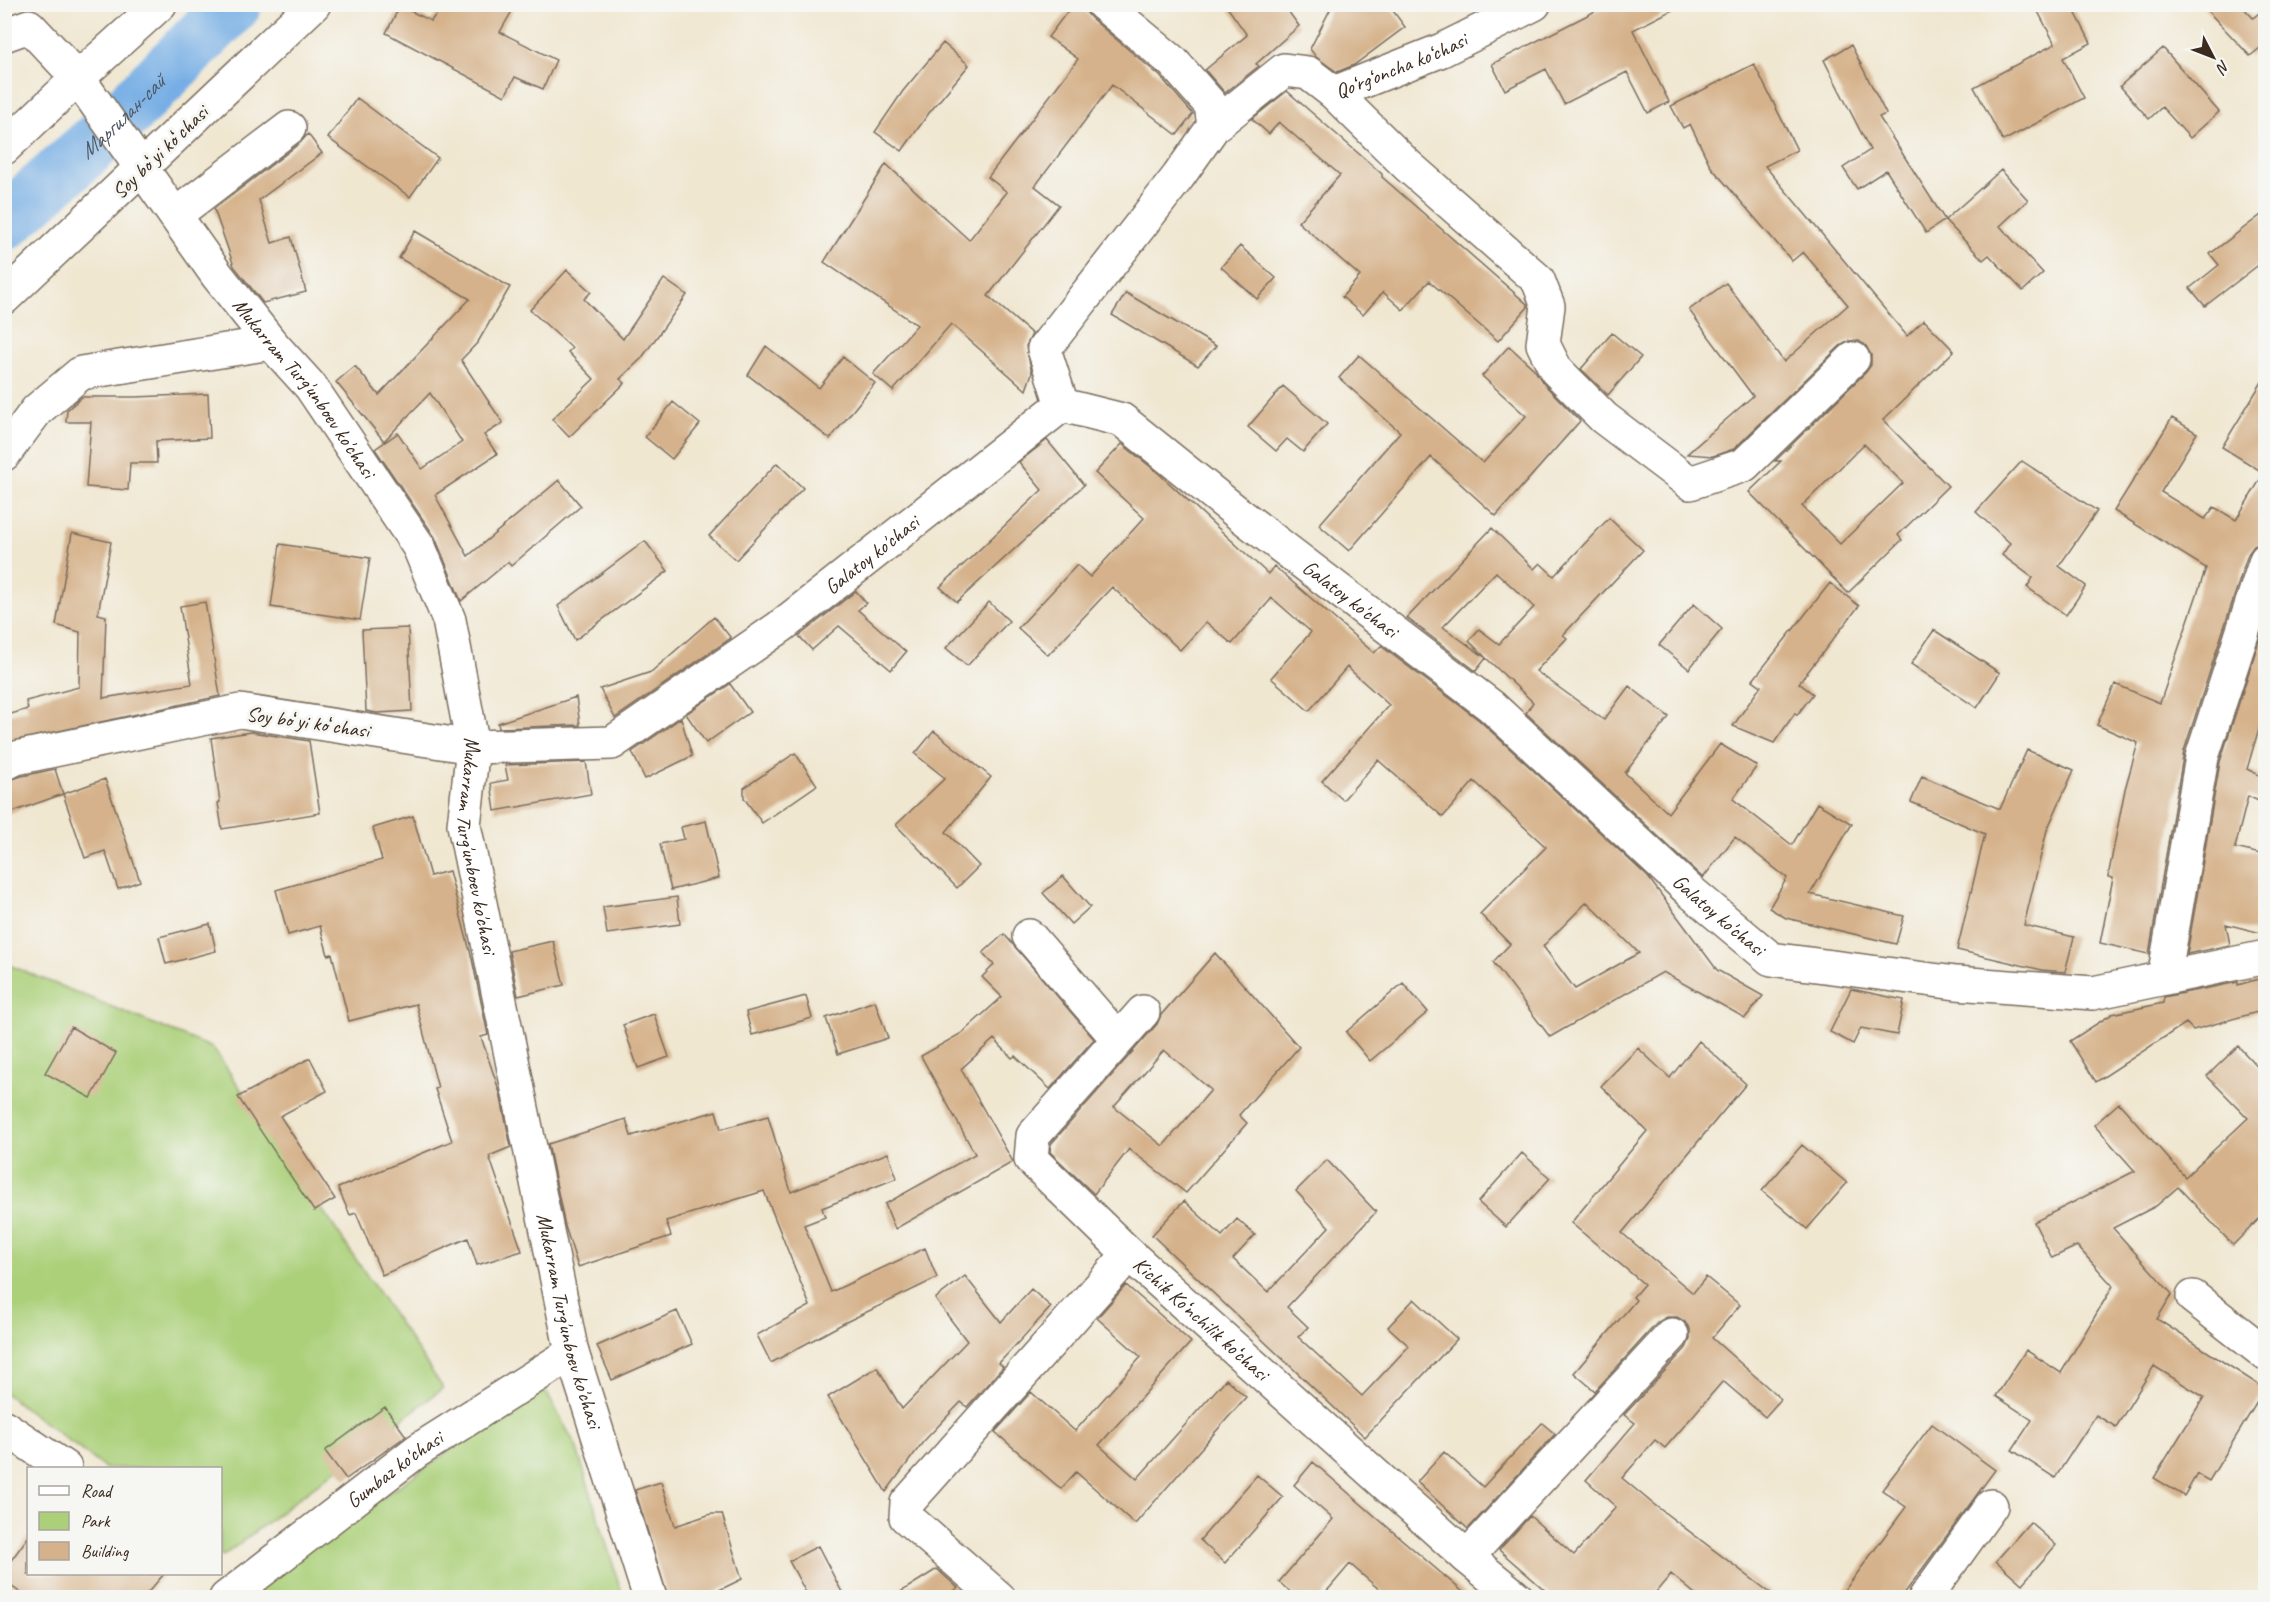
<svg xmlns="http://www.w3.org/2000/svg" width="2270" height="1602" viewBox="0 0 2270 1602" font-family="Caveat,sans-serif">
  <rect width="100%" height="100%" fill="#f6f6f2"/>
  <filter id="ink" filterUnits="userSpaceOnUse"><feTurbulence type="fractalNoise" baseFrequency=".0167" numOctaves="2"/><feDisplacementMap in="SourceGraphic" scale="12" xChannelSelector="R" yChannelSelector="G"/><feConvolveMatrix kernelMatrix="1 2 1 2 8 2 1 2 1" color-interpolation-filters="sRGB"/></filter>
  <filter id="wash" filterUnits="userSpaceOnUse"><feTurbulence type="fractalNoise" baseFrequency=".008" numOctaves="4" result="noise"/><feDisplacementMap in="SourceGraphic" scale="24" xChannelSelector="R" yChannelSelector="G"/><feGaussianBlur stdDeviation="1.35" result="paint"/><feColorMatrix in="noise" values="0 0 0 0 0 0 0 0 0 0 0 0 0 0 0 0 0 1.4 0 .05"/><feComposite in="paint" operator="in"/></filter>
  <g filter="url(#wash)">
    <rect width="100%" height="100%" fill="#f0e7d1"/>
    <path fill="#abd079" stroke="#737d4c" stroke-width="1.5" d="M 4,963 L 213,1048 L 443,1388 L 223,1556 L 220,1554 L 220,1468 L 105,1468 L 5,1393 Z
      M 543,1386 L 576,1446 L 623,1597 L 252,1598 L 298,1556 Z"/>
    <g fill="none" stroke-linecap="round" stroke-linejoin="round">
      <path stroke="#76aee5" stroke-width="56" id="s1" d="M 4,223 L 110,129 L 234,4"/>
    </g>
    <g id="blocks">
      <path fill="#d5b28b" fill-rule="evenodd" d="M 444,4 L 516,4 L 500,32 L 556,60 L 543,89 L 515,77 L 505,96 L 386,33 L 400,6 L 431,21 Z
        M 1073,4 L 1076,4 L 1086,12 L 1091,18 L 1160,76 L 1193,114 L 1177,135 L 1112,85 L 1035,186 L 1059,205 L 988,296 L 1032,334 L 1026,346 L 1032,373 L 1026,390 L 951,324 L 893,391 L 873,374 L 917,325 L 824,262 L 886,164 L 969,240 L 1007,192 L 988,177 L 1078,59 L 1048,37 Z
        M 1225,4 L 1283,4 L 1299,26 L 1256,64 L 1259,66 L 1225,93 L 1205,70 L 1247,35 Z
        M 1333,4 L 1388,4 L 1405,27 L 1354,65 L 1337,72 L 1316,57 L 1310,49 Z
        M 1609,4 L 1684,4 L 1633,30 L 1669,102 L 1648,113 L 1627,72 L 1564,104 L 1546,69 L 1505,90 L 1492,64 Z
        M 2034,4 L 2071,4 L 2091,43 L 2063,58 L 2084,98 L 2003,141 L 1974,87 L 2055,44 Z
        M 2201,4 L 2240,4 L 2253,18 L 2265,8 L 2265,44 L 2250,56 Z
        M 943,43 L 969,65 L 929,113 L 902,151 L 875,132 L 903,91 Z
        M 1851,45 L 1886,114 L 1879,117 L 1945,220 L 1926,233 L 1886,170 L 1857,189 L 1843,168 L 1870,150 L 1824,60 Z
        M 2163,48 L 2219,112 L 2190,138 L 2162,107 L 2149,119 L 2120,86 Z
        M 1754,64 L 1797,150 L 1765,166 L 1907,336 L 1924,320 L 1954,351 L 1883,420 L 1948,486 L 1898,535 L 1902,540 L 1848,593 L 1749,492 L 1781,461 L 1775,461 L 1866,372 L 1871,365 L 1871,355 L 1866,346 L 1859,341 L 1849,341 L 1840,346 L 1734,449 L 1713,456 L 1687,454 L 1753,396 L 1689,310 L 1726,283 L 1784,362 L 1848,305 L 1803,252 L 1792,261 L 1711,167 L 1690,124 L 1683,128 L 1671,106 ZM 1864,444 L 1903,483 L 1840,544 L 1802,506 Z
        M 1287,91 L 1382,174 L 1382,177 L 1527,304 L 1528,307 L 1498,341 L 1429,281 L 1403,310 L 1383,292 L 1363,315 L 1342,297 L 1360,276 L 1298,222 L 1340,175 L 1279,122 L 1269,134 L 1252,119 Z
        M 357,98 L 438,158 L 410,197 L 328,138 Z
        M 308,134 L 322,153 L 259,200 L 272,243 L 291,237 L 306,292 L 263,303 L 234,266 L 214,209 L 300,143 Z
        M 2001,170 L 2028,200 L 2000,226 L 2043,273 L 2023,291 L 1989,255 L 1983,260 L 1945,220 Z
        M 2265,212 L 2265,260 L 2205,306 L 2190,288 L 2219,265 L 2210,254 Z
        M 415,231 L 510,287 L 478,342 L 461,360 L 503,423 L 484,435 L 497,454 L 435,495 L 468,556 L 559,480 L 581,506 L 511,566 L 508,562 L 461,601 L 435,537 L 375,449 L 398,433 L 422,469 L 462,442 L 430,393 L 384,441 L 336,382 L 355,366 L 379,395 L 470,299 L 399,258 Z
        M 1240,246 L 1276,278 L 1257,299 L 1221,267 Z
        M 567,270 L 591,292 L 584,299 L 623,339 L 664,279 L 687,295 L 641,359 L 620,379 L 625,383 L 569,437 L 552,419 L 594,379 L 568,352 L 572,348 L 530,310 Z
        M 1126,293 L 1216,346 L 1198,366 L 1112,315 Z
        M 1612,333 L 1641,357 L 1608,395 L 1581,369 Z
        M 766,346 L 819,388 L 843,357 L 875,383 L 830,439 L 748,375 Z
        M 1509,346 L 1534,369 L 1543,383 L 1580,421 L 1496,516 L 1431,457 L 1349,551 L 1319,525 L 1400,432 L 1339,378 L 1359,355 L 1483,463 L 1526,416 L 1482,376 Z
        M 2265,377 L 2265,542 L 2254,546 L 2248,554 L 2184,751 L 2149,954 L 2100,943 L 2113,878 L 2108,877 L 2125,789 L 2138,743 L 2097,725 L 2115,684 L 2160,703 L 2206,568 L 2114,511 L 2172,418 L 2197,433 L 2161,492 L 2205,519 L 2214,507 L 2236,520 L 2264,473 L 2222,447 Z
        M 1283,386 L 1327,424 L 1303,452 L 1287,439 L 1276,451 L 1248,427 Z
        M 208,394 L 210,438 L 156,441 L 157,463 L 130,463 L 128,490 L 86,487 L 91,422 L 66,422 L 67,410 L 82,397 L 135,397 Z
        M 673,402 L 700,424 L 672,459 L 645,437 Z
        M 1047,440 L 1084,485 L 957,602 L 940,587 L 1042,490 L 1019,462 Z
        M 1122,444 L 1156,471 L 1268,574 L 1274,566 L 1374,653 L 1381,646 L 1479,720 L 1648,877 L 1717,970 L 1763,996 L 1745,1018 L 1663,972 L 1550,1037 L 1493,962 L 1510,944 L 1480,914 L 1546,847 L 1474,781 L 1443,817 L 1378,760 L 1343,800 L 1322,781 L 1389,705 L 1347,667 L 1309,711 L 1271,678 L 1311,632 L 1272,598 L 1232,644 L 1206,622 L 1180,650 L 1112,587 L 1048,655 L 1018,628 L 1077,565 L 1090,577 L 1144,518 L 1095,473 ZM 1587,902 L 1639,953 L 1575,989 L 1543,946 Z
        M 2022,461 L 2097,511 L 2059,566 L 2086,586 L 2066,615 L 2027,587 L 2033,578 L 2002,555 L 2010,543 L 1976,512 Z
        M 777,463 L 803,488 L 736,560 L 709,536 Z
        M 1609,518 L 1643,550 L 1563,635 L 1567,638 L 1536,671 L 1604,720 L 1629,686 L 1669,717 L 1625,773 L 1668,813 L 1720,744 L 1757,766 L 1733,799 L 1792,845 L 1817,803 L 1852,824 L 1810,894 L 1904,916 L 1896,944 L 1786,918 L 1769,908 L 1787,878 L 1735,837 L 1703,878 L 1526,713 L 1533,702 L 1486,658 L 1476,671 L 1407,618 L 1492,528 L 1534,569 L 1540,563 L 1554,576 ZM 1496,572 L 1534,607 L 1499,644 L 1479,629 L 1469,641 L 1486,658 L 1443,627 Z
        M 72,533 L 111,542 L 98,614 L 106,616 L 103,698 L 192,684 L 180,606 L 205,602 L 220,696 L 4,743 L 4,716 L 28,709 L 26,701 L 79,687 L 80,632 L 56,625 Z
        M 645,541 L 668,571 L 575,640 L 558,606 Z
        M 280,544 L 370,558 L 360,620 L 271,607 Z
        M 1830,583 L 1859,606 L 1799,683 L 1813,694 L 1797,715 L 1795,713 L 1774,743 L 1733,726 L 1761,686 L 1753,680 Z
        M 856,591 L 866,603 L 858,610 L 906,652 L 891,670 L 839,626 L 812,650 L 799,636 Z
        M 989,602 L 1009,621 L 967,666 L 946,648 Z
        M 1694,604 L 1722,629 L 1689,669 L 1659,645 Z
        M 714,617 L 731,638 L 615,718 L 600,689 L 651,672 Z
        M 2265,622 L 2265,708 L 2247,769 L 2265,778 L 2265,804 L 2248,796 L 2235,848 L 2265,855 L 2265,934 L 2226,924 L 2230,945 L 2187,954 L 2220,762 Z
        M 408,628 L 412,711 L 377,713 L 366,711 L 362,630 Z
        M 1934,630 L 2000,673 L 1977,708 L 1911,664 Z
        M 730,684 L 750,712 L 706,743 L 686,714 Z
        M 576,697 L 580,725 L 499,728 L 498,723 Z
        M 681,718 L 692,756 L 645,779 L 632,752 Z
        M 934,731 L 991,777 L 946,832 L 979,866 L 957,888 L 896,825 L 945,778 L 915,754 Z
        M 251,732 L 309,741 L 320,813 L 222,829 L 218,803 L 220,802 L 211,738 Z
        M 2027,750 L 2074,770 L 2047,830 L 2024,925 L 2074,937 L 2065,972 L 2042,970 L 1957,950 L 1985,834 L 1911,802 L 1922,776 L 2000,809 Z
        M 795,753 L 817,785 L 762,823 L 744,798 L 744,788 Z
        M 586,762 L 591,794 L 495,811 L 491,783 L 508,780 L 505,765 Z
        M 55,769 L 63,794 L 4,815 L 4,782 L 22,776 Z
        M 105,779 L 140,881 L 118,889 L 105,851 L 85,858 L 63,794 Z
        M 413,816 L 430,876 L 449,871 L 472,959 L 488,1035 L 481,1037 L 500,1093 L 511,1147 L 489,1156 L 522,1251 L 477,1265 L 468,1238 L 382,1275 L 356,1213 L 350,1215 L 338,1188 L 452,1141 L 435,1089 L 438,1088 L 416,1004 L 349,1021 L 332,954 L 328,955 L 320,926 L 288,935 L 276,890 L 382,860 L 373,828 Z
        M 706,821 L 719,878 L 671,890 L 660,844 L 684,839 L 681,827 Z
        M 1063,876 L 1090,907 L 1071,924 L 1043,893 Z
        M 677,897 L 680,924 L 607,934 L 603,907 Z
        M 210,924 L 216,951 L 166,964 L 159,937 Z
        M 1004,934 L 1094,1039 L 1050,1089 L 1015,1056 L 1012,1058 L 994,1039 L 961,1069 L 1013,1162 L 895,1229 L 885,1204 L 975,1154 L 921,1056 L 962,1033 L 1002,997 L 982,977 L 994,965 L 983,953 Z
        M 553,941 L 564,985 L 518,996 L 509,951 Z
        M 1215,953 L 1299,1047 L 1239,1115 L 1247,1123 L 1186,1193 L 1129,1149 L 1094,1194 L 1050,1152 L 1051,1144 L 1157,1024 L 1161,1015 ZM 1164,1050 L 1211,1090 L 1163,1146 L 1114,1107 Z
        M 2265,977 L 2265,1010 L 2193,1030 L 2186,1023 L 2096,1082 L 2070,1041 L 2112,1014 L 2163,1003 L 2164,997 L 2238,982 L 2238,985 Z
        M 1403,983 L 1428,1012 L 1370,1061 L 1346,1032 Z
        M 1851,989 L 1904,1000 L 1897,1035 L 1861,1028 L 1853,1044 L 1830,1032 Z
        M 806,996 L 812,1018 L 752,1035 L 746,1012 Z
        M 875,1001 L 888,1038 L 838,1054 L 826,1018 Z
        M 654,1014 L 669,1057 L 638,1068 L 623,1025 Z
        M 71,1027 L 116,1053 L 91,1098 L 45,1073 Z
        M 1699,1041 L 1746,1084 L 1622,1233 L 1693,1293 L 1706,1277 L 1740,1305 L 1712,1338 L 1781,1399 L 1765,1417 L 1723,1381 L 1665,1448 L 1655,1440 L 1622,1478 L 1652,1503 L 1777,1598 L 1700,1598 L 1671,1574 L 1651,1598 L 1554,1598 L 1499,1550 L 1530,1516 L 1574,1555 L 1616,1507 L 1586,1480 L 1635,1423 L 1624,1415 L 1686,1348 L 1690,1339 L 1690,1329 L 1684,1321 L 1677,1317 L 1667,1317 L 1658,1322 L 1595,1391 L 1574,1373 L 1636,1300 L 1633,1297 L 1644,1284 L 1571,1223 L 1647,1131 L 1601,1086 L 1638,1048 L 1670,1078 Z
        M 2238,1046 L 2265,1075 L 2265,1213 L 2233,1245 L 2178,1187 L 2156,1206 L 2113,1228 L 2172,1294 L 2157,1319 L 2265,1389 L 2209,1481 L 2197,1474 L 2184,1496 L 2154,1478 L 2204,1397 L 2154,1366 L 2116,1427 L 2096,1415 L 2055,1478 L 2012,1450 L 2032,1420 L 1996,1396 L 2026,1350 L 2061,1373 L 2113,1286 L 2077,1246 L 2052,1258 L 2034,1222 L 2135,1171 L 2094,1125 L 2119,1103 L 2185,1177 L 2248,1118 L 2207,1076 Z
        M 310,1058 L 327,1091 L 280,1116 L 335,1199 L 314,1211 L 238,1097 Z
        M 716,1111 L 721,1129 L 768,1116 L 791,1192 L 888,1153 L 897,1178 L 822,1208 L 825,1217 L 804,1225 L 831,1292 L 925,1248 L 937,1278 L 844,1323 L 771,1363 L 757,1335 L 810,1306 L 764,1191 L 666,1221 L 671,1236 L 578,1267 L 565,1226 L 548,1144 L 626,1119 L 631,1136 Z
        M 1802,1145 L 1847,1183 L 1807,1229 L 1762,1191 Z
        M 1522,1153 L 1550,1178 L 1506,1227 L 1478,1202 Z
        M 1327,1160 L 1376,1212 L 1287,1307 L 1308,1327 L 1298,1337 L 1362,1396 L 1409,1346 L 1388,1327 L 1414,1299 L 1457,1339 L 1365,1437 L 1152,1235 L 1184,1201 L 1222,1236 L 1237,1219 L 1255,1235 L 1233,1259 L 1268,1292 L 1329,1227 L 1296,1191 Z
        M 965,1276 L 1001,1322 L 1031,1289 L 1051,1307 L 999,1363 L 1003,1367 L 967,1407 L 961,1402 L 923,1442 L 886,1492 L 828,1397 L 877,1367 L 902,1409 L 967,1341 L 935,1299 Z
        M 1126,1285 L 1191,1342 L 1099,1445 L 1137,1479 L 1226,1379 L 1246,1397 L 1135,1524 L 1076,1472 L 1061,1489 L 995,1432 L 1031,1392 L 1075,1431 L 1141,1357 L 1097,1318 Z
        M 677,1311 L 692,1344 L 612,1380 L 597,1346 Z
        M 385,1407 L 406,1436 L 346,1479 L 325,1451 Z
        M 1542,1423 L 1555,1434 L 1468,1529 L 1417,1482 L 1444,1452 L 1483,1487 Z
        M 1932,1424 L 1995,1470 L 1901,1598 L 1839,1598 L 1906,1507 L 1882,1490 Z
        M 1313,1462 L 1384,1524 L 1470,1598 L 1389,1598 L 1350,1564 L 1321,1598 L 1297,1598 L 1279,1582 L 1333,1519 L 1294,1485 Z
        M 1257,1475 L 1283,1497 L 1225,1563 L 1200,1540 Z
        M 661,1482 L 675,1526 L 711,1514 L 722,1514 L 742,1579 L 703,1598 L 668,1598 L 635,1490 Z
        M 2030,1522 L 2056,1545 L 2022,1584 L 1996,1561 Z
        M 28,1537 L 28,1574 L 164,1574 L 143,1598 L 28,1598 L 4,1581 L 4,1570 Z
        M 818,1546 L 845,1598 L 809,1598 L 789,1561 Z
        M 937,1569 L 958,1588 L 943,1598 L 891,1598 Z"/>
    </g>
  </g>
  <g filter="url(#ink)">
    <use href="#blocks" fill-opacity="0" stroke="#7a6c5d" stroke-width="1.5"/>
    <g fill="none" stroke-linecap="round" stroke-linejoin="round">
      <g stroke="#7a6c5d" stroke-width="36">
        <g id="minor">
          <path id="s2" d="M 4,35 L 29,26 L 78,78 L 217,275 L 271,343 L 311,387 L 419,547 L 449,620 L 473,747 L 464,825 L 572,1353 L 650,1598"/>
          <path d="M 1334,93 L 1407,165 L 1538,280 L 1548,306 L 1543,344 L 1556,370 L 1604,418 L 1690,483 L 1744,465 L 1853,359"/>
          <path id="s3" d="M 1214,126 L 1284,70 L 1308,73 L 1334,93 L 1442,50 L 1534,4"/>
          <path d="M 4,148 L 78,78 L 160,4"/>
          <path d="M 175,215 L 289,128"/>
          <path d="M 4,298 L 314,4"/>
          <path d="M 1062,405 L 1044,349 L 1178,177 L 1214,126 L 1211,105 L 1173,62 L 1103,4"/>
          <path d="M 4,454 L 37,410 L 81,373 L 271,343"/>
          <path id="s4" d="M 4,764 L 16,758 L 240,711 L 473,747 L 612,743 L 780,627 L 1062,405 L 1122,420 L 1239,514 L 1491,706 L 1691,892 L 1771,959 L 1956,983 L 2093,993 L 2266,957"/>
          <path d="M 1029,936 L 1118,1039"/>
          <path d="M 2164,978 L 2202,757 L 2266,560"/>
          <path id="s5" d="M 1143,1012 L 1033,1136 L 1031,1159 L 1129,1254 L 1467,1557 L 1517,1598"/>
          <path d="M 2193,1297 L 2266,1354"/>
          <path d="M 4,1427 L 65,1468"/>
          <path d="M 1467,1557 L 1672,1335"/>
          <path id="s6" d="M 226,1598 L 417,1451 L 572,1353"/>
          <path d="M 999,1598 L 906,1517 L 907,1503 L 1129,1254"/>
          <path d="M 1925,1598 L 1991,1506"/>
        </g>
      </g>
      <use href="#minor" stroke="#fff" stroke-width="33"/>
    </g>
  </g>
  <g text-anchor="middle" stroke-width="6" stroke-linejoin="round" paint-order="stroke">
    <g font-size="21" fill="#3b2a1e" stroke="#f6f6f2">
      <text dy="7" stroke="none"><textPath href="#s3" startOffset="219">Qo‘rg‘oncha ko‘chasi</textPath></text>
      <text transform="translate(160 152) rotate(-44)" y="7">Soy boʻyi koʻchasi</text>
      <text dy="7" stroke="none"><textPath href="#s2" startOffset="482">Mukarram Turg'unboev ko'chasi</textPath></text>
      <text dy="7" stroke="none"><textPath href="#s4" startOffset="938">Galatoy ko'chasi</textPath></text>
      <text dy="7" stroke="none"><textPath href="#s4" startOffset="1532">Galatoy ko'chasi</textPath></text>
      <text transform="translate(308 722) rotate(8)" y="7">Soy boʻyi koʻchasi</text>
      <text dy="7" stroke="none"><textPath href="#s2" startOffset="986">Mukarram Turg'unboev ko'chasi</textPath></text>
      <text dy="7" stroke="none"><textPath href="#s4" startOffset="2018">Galatoy ko'chasi</textPath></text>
      <text dy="7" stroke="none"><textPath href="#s5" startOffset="422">Kichik Ko‘nchilik ko‘chasi</textPath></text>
      <text dy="7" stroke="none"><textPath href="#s2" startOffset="1472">Mukarram Turg'unboev ko'chasi</textPath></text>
      <text dy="7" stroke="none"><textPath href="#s6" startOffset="212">Gumbaz ko'chasi</textPath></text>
    </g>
    <g font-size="22" font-style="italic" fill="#505864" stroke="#f6f6f2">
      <text dy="8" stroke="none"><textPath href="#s1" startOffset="159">Маргилан-сай</textPath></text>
    </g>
  </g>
  <rect width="2270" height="1602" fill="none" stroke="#f6f6f2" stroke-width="24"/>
  <rect x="27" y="1467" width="195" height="108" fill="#f6f6f2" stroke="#aba49d" stroke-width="1.5"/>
  <rect x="39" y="1486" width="30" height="9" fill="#ffffff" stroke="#aba49d" stroke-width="1.5"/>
  <text x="81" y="1497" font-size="18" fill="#3b2a1e">Road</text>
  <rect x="39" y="1512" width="30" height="18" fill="#abd079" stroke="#aba49d" stroke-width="1.5"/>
  <text x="81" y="1527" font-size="18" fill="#3b2a1e">Park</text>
  <rect x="39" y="1542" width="30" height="18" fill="#d5b28b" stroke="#aba49d" stroke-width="1.5"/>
  <text x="81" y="1557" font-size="18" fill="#3b2a1e">Building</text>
  <g transform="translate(2213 57) rotate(132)" stroke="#f6f6f2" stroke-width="4.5" paint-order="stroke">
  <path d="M0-4.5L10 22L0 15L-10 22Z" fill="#3b2a1e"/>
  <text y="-9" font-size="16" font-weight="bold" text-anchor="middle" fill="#3b2a1e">N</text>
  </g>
</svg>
